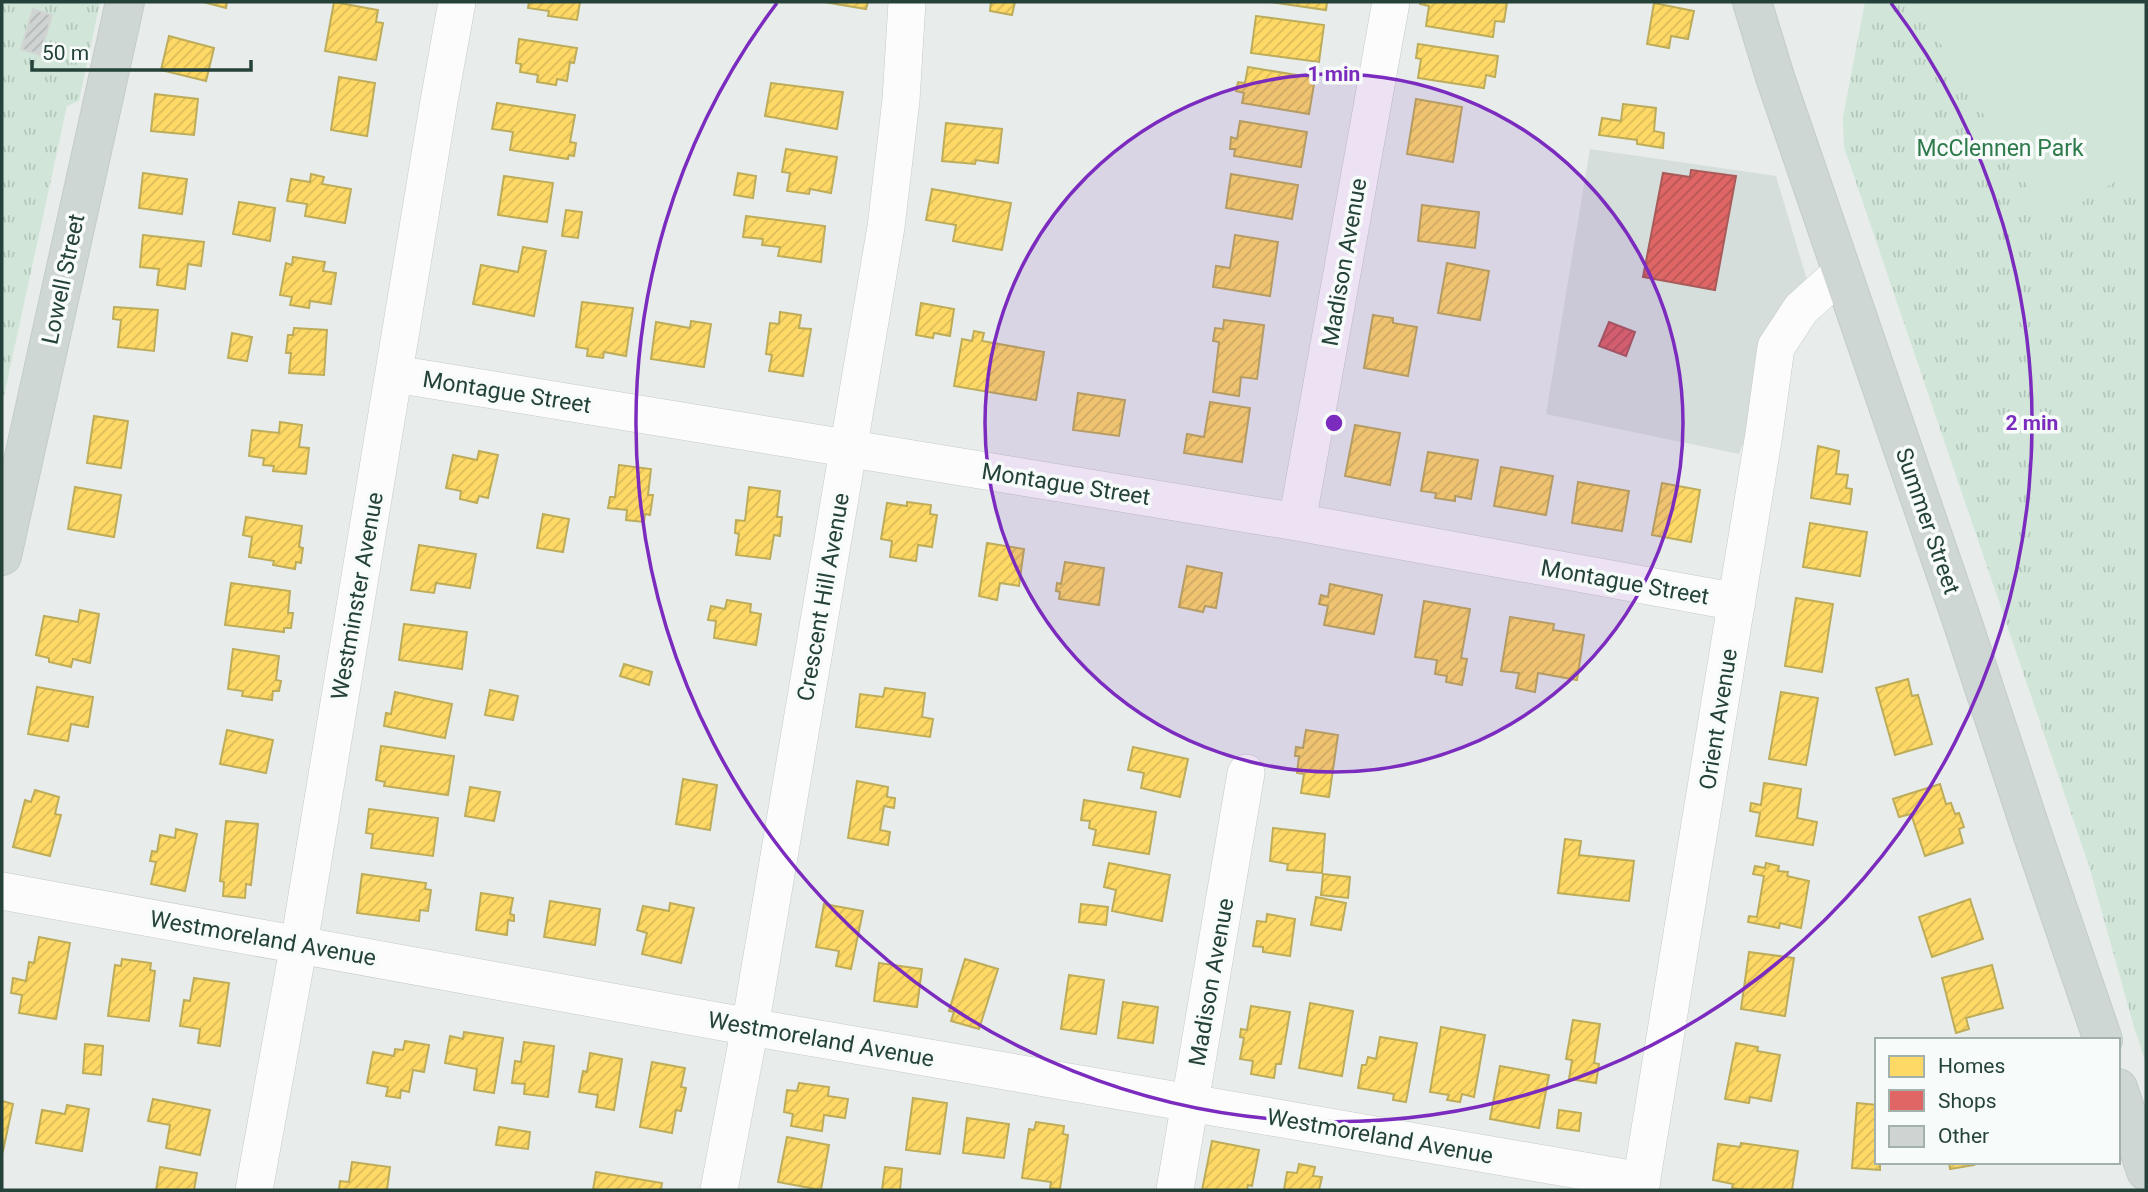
<svg xmlns="http://www.w3.org/2000/svg" width="2148" height="1192" viewBox="0 0 2148 1192" font-family="Roboto,sans-serif">
  <defs>
    <pattern id="grass-tufts" width="24" height="20" patternUnits="userSpaceOnUse" patternTransform="scale(1.75)"><rect width="24" height="20" fill="#d1e6d8"/><path d="M3 7l-1-3M5 7V3M7 7l1-3M15 17l-1-3M17 17v-4M19 17l1-3" fill="none" stroke="#b3c6ba"/></pattern>
    <pattern id="homes-hatch" width="6" height="6" patternUnits="userSpaceOnUse" patternTransform="scale(1.75)"><rect width="6" height="6" fill="#ffd966"/><path d="M-1 1l2-2M0 6l6-6M5 7l2-2" fill="none" stroke="#dabb59"/></pattern>
    <pattern id="shops-hatch" width="6" height="6" patternUnits="userSpaceOnUse" patternTransform="scale(1.75)"><rect width="6" height="6" fill="#e06666"/><path d="M-1 1l2-2M0 6l6-6M5 7l2-2" fill="none" stroke="#b55655"/></pattern>
    <pattern id="building-hatch" width="6" height="6" patternUnits="userSpaceOnUse" patternTransform="scale(1.75)"><rect width="6" height="6" fill="#cfd4d2"/><path d="M-1 1l2-2M0 6l6-6M5 7l2-2" fill="none" stroke="#b2b7b5"/></pattern>
  </defs>
  <rect width="100%" height="100%" fill="#e8edeb"/>
  <path fill="#d6dedb" d="M 1590,149 L 1776,176 L 1807,280 L 1739,454 L 1546,414 Z"/>
  <path fill="url(#grass-tufts)" d="M 2,2 L 100,2 L 79,101 L 67,106 L 2,405 Z
    M 1865,2 L 2146,2 L 2146,1063 L 2134,1027 L 2089,866 L 1844,147 L 1843,117 Z"/>
  <path fill="#d1e6d8" d="M 1915,2 L 2146,2 L 2146,163 L 2064,213 L 2041,209 Z"/>
  <path fill="url(#homes-hatch)" stroke="#bdac59" stroke-width="2" d="M 203,2 L 227,2 L 226,8 Z
    M 334,2 L 378,10 L 376,22 L 383,23 L 376,60 L 325,51 Z
    M 529,2 L 580,2 L 577,20 L 548,16 L 549,11 L 528,8 Z
    M 824,2 L 868,2 L 866,9 Z
    M 991,2 L 1015,2 L 1012,15 L 990,11 Z
    M 1270,2 L 1327,2 L 1326,10 Z
    M 1420,2 L 1497,2 L 1507,3 L 1504,22 L 1495,21 L 1493,37 L 1426,26 L 1429,6 L 1420,4 Z
    M 1654,3 L 1694,11 L 1688,39 L 1671,36 L 1669,48 L 1647,44 Z
    M 1256,16 L 1324,25 L 1319,62 L 1251,53 Z
    M 169,36 L 214,48 L 206,81 L 161,70 Z
    M 519,39 L 577,48 L 574,63 L 570,62 L 567,81 L 557,79 L 556,85 L 537,82 L 538,75 L 520,72 L 521,64 L 516,63 Z
    M 1418,44 L 1498,56 L 1495,77 L 1486,75 L 1484,88 L 1418,78 L 1421,59 L 1416,58 Z
    M 1248,67 L 1315,78 L 1309,114 L 1242,103 L 1244,93 L 1236,91 L 1238,82 L 1245,83 Z
    M 339,77 L 375,83 L 367,136 L 331,130 Z
    M 771,83 L 843,92 L 837,129 L 765,116 Z
    M 155,94 L 198,99 L 194,135 L 151,131 Z
    M 1416,99 L 1462,107 L 1453,162 L 1407,154 Z
    M 497,103 L 575,115 L 570,142 L 576,143 L 574,156 L 569,155 L 568,159 L 510,150 L 513,132 L 492,129 Z
    M 1623,104 L 1656,108 L 1654,131 L 1664,133 L 1663,148 L 1637,144 L 1637,140 L 1599,135 L 1602,118 L 1621,121 Z
    M 1240,121 L 1307,132 L 1301,167 L 1234,156 L 1235,149 L 1230,149 L 1231,137 L 1237,139 Z
    M 946,123 L 1002,129 L 998,163 L 976,160 L 975,164 L 942,161 Z
    M 786,149 L 837,157 L 831,193 L 810,189 L 809,194 L 787,191 L 790,173 L 782,172 Z
    M 143,173 L 187,179 L 182,214 L 139,208 Z
    M 738,173 L 756,176 L 753,198 L 734,195 Z
    M 311,174 L 324,177 L 322,184 L 351,189 L 345,223 L 305,216 L 307,204 L 287,201 L 291,179 L 310,182 Z
    M 1231,174 L 1298,185 L 1292,219 L 1226,208 Z
    M 504,176 L 553,183 L 547,222 L 498,215 Z
    M 932,189 L 1011,203 L 1002,250 L 953,241 L 956,225 L 926,220 Z
    M 239,202 L 275,208 L 270,241 L 233,234 Z
    M 1422,205 L 1479,212 L 1475,248 L 1418,241 Z
    M 566,210 L 582,212 L 578,238 L 562,236 Z
    M 746,216 L 825,226 L 821,262 L 778,256 L 780,247 L 762,245 L 763,239 L 743,237 Z
    M 143,235 L 204,242 L 201,266 L 188,264 L 185,289 L 157,285 L 159,269 L 140,267 Z
    M 1235,235 L 1278,242 L 1270,296 L 1213,287 L 1216,266 L 1230,268 Z
    M 523,247 L 546,251 L 534,316 L 473,304 L 481,265 L 518,272 Z
    M 293,257 L 325,262 L 323,271 L 336,273 L 331,304 L 310,301 L 309,308 L 290,305 L 292,297 L 280,295 L 286,263 L 292,265 Z
    M 1447,263 L 1489,271 L 1480,320 L 1438,313 Z
    M 582,302 L 633,308 L 626,356 L 604,352 L 603,358 L 587,356 L 588,349 L 576,347 Z
    M 921,303 L 954,309 L 950,336 L 934,333 L 933,338 L 916,335 Z
    M 114,307 L 158,310 L 154,351 L 118,347 L 121,320 L 113,319 Z
    M 780,312 L 801,315 L 799,328 L 811,329 L 803,376 L 769,371 L 772,355 L 766,354 L 770,323 L 779,324 Z
    M 1373,315 L 1393,318 L 1393,323 L 1417,327 L 1408,376 L 1364,368 Z
    M 1224,320 L 1264,325 L 1257,379 L 1241,377 L 1239,396 L 1213,392 L 1219,342 L 1213,341 L 1215,328 L 1223,329 Z
    M 691,321 L 711,324 L 704,367 L 651,359 L 656,322 L 690,328 Z
    M 294,328 L 327,330 L 324,375 L 289,373 L 291,353 L 286,353 L 288,335 L 293,335 Z
    M 974,331 L 984,333 L 982,341 L 1044,352 L 1036,400 L 954,386 L 962,339 L 972,341 Z
    M 232,333 L 252,337 L 247,361 L 228,358 Z
    M 1078,393 L 1125,400 L 1119,436 L 1073,430 Z
    M 1210,402 L 1250,408 L 1242,462 L 1184,453 L 1187,434 L 1204,437 Z
    M 94,416 L 128,421 L 121,468 L 87,463 Z
    M 280,422 L 302,425 L 299,447 L 309,448 L 306,474 L 273,471 L 274,466 L 263,465 L 264,458 L 249,456 L 252,430 L 279,433 Z
    M 1355,425 L 1400,433 L 1390,485 L 1345,476 Z
    M 1818,446 L 1839,451 L 1836,474 L 1848,475 L 1846,488 L 1852,489 L 1850,504 L 1811,498 Z
    M 479,451 L 498,455 L 488,498 L 479,496 L 477,503 L 460,499 L 461,491 L 446,488 L 453,455 L 477,460 Z
    M 1428,452 L 1478,460 L 1471,499 L 1455,496 L 1455,501 L 1435,498 L 1436,493 L 1421,491 Z
    M 619,465 L 651,469 L 648,495 L 653,495 L 650,515 L 645,514 L 644,522 L 626,520 L 627,510 L 608,508 L 610,497 L 615,497 Z
    M 1501,467 L 1553,476 L 1546,515 L 1494,506 Z
    M 1578,482 L 1629,491 L 1622,531 L 1572,523 Z
    M 1662,483 L 1700,490 L 1691,542 L 1652,535 Z
    M 75,487 L 121,495 L 114,537 L 68,529 Z
    M 749,487 L 780,491 L 777,517 L 782,517 L 780,536 L 774,535 L 770,559 L 736,555 L 739,534 L 735,533 L 736,520 L 745,521 Z
    M 907,502 L 931,505 L 930,514 L 937,515 L 932,547 L 918,545 L 916,561 L 890,557 L 892,541 L 881,539 L 887,503 L 907,506 Z
    M 543,514 L 569,519 L 563,552 L 537,548 Z
    M 246,517 L 302,526 L 299,547 L 303,548 L 301,563 L 296,562 L 295,569 L 273,565 L 274,561 L 249,557 L 252,537 L 243,535 Z
    M 1810,523 L 1867,532 L 1860,576 L 1803,567 Z
    M 987,543 L 1024,549 L 1019,586 L 1000,583 L 997,600 L 979,596 Z
    M 419,545 L 476,554 L 470,588 L 436,583 L 434,593 L 411,590 Z
    M 1065,562 L 1104,568 L 1099,605 L 1059,599 L 1060,592 L 1056,591 L 1057,583 L 1061,584 Z
    M 1187,566 L 1222,573 L 1216,608 L 1205,606 L 1203,612 L 1179,607 Z
    M 231,583 L 290,591 L 288,613 L 293,613 L 291,628 L 284,628 L 284,632 L 225,625 Z
    M 1330,584 L 1382,595 L 1374,634 L 1324,625 L 1328,606 L 1319,604 L 1321,595 L 1328,597 Z
    M 1796,598 L 1833,604 L 1822,672 L 1785,666 Z
    M 727,600 L 751,604 L 750,612 L 761,614 L 756,645 L 714,638 L 716,621 L 708,620 L 711,606 L 725,609 Z
    M 1424,601 L 1470,609 L 1461,658 L 1467,659 L 1462,685 L 1446,682 L 1447,676 L 1435,674 L 1437,660 L 1415,657 Z
    M 80,610 L 99,614 L 90,663 L 73,659 L 71,667 L 49,662 L 49,658 L 36,655 L 44,616 L 78,622 Z
    M 1510,617 L 1554,624 L 1553,630 L 1584,635 L 1577,680 L 1538,673 L 1535,692 L 1516,688 L 1519,673 L 1501,671 Z
    M 404,624 L 467,632 L 462,669 L 399,660 Z
    M 233,649 L 279,656 L 276,680 L 281,681 L 279,691 L 273,691 L 272,700 L 242,696 L 243,691 L 228,689 Z
    M 624,664 L 652,672 L 649,685 L 620,676 Z
    M 1908,679 L 1912,696 L 1918,695 L 1932,744 L 1895,755 L 1876,688 Z
    M 37,687 L 93,697 L 88,727 L 71,724 L 68,741 L 28,734 Z
    M 885,688 L 925,693 L 922,717 L 933,719 L 930,737 L 856,727 L 860,694 L 883,697 Z
    M 490,690 L 518,696 L 513,720 L 485,715 Z
    M 395,692 L 452,704 L 445,738 L 384,726 L 386,713 L 391,714 Z
    M 1781,692 L 1818,698 L 1806,765 L 1769,759 Z
    M 227,730 L 273,740 L 266,773 L 220,764 Z
    M 1306,730 L 1338,735 L 1329,797 L 1301,793 L 1304,774 L 1297,773 L 1299,756 L 1295,756 L 1296,747 L 1303,748 Z
    M 381,746 L 454,756 L 448,795 L 384,786 L 385,782 L 376,780 Z
    M 1133,747 L 1188,759 L 1180,797 L 1141,788 L 1144,773 L 1128,770 Z
    M 683,779 L 717,785 L 710,830 L 676,824 Z
    M 857,781 L 888,787 L 887,797 L 895,798 L 894,808 L 884,806 L 880,830 L 890,832 L 888,845 L 848,838 Z
    M 1764,783 L 1801,789 L 1797,818 L 1817,822 L 1813,845 L 1756,836 L 1760,813 L 1750,811 L 1751,803 L 1761,805 Z
    M 1940,784 L 1946,804 L 1951,803 L 1955,814 L 1959,813 L 1964,827 L 1959,829 L 1963,843 L 1925,856 L 1911,814 L 1899,817 L 1893,799 Z
    M 470,787 L 500,792 L 494,821 L 465,816 Z
    M 35,790 L 59,797 L 55,814 L 61,815 L 50,856 L 13,847 L 25,800 L 31,802 Z
    M 1084,800 L 1156,812 L 1149,854 L 1093,845 L 1096,830 L 1089,828 L 1090,821 L 1081,820 Z
    M 369,809 L 438,818 L 433,856 L 371,848 L 373,834 L 366,833 Z
    M 226,821 L 258,824 L 251,885 L 246,884 L 245,898 L 223,896 L 224,882 L 220,881 Z
    M 1273,828 L 1325,834 L 1322,873 L 1287,870 L 1288,864 L 1270,861 Z
    M 176,829 L 197,834 L 185,891 L 151,884 L 156,862 L 150,861 L 152,851 L 157,852 L 160,835 L 175,838 Z
    M 1565,839 L 1581,841 L 1579,855 L 1634,861 L 1629,901 L 1558,893 Z
    M 1109,863 L 1170,875 L 1162,921 L 1112,911 L 1116,890 L 1104,887 Z
    M 1766,863 L 1779,866 L 1778,871 L 1788,872 L 1787,876 L 1809,881 L 1801,928 L 1780,923 L 1779,928 L 1748,922 L 1749,916 L 1757,917 L 1764,876 L 1753,874 L 1755,866 L 1765,868 Z
    M 362,874 L 426,883 L 425,889 L 431,890 L 428,911 L 420,910 L 419,921 L 357,913 Z
    M 1323,874 L 1350,877 L 1348,898 L 1321,895 Z
    M 481,893 L 513,898 L 510,914 L 514,915 L 514,921 L 508,920 L 507,935 L 476,930 Z
    M 1316,897 L 1346,903 L 1341,930 L 1311,925 Z
    M 1970,899 L 1983,939 L 1932,957 L 1919,917 Z
    M 550,901 L 600,909 L 595,945 L 544,937 Z
    M 670,903 L 694,908 L 681,963 L 642,954 L 647,933 L 637,930 L 643,906 L 669,911 Z
    M 824,904 L 863,911 L 851,969 L 836,966 L 839,951 L 816,947 Z
    M 1081,904 L 1108,907 L 1106,925 L 1079,922 Z
    M 1267,914 L 1295,919 L 1290,956 L 1263,952 L 1263,947 L 1253,946 L 1257,921 L 1266,922 Z
    M 39,937 L 70,943 L 56,1019 L 19,1013 L 22,995 L 11,993 L 13,978 L 26,981 L 29,962 L 34,963 Z
    M 1749,952 L 1794,958 L 1785,1016 L 1741,1009 Z
    M 122,959 L 151,963 L 150,970 L 155,971 L 149,1021 L 108,1016 L 115,965 L 121,966 Z
    M 965,959 L 998,969 L 979,1029 L 951,1021 L 954,1012 L 949,1011 Z
    M 879,963 L 922,969 L 917,1007 L 874,1001 Z
    M 1992,965 L 2003,1008 L 1966,1018 L 1969,1029 L 1956,1033 L 1942,978 Z
    M 1069,975 L 1104,980 L 1096,1034 L 1061,1029 Z
    M 194,978 L 229,983 L 220,1046 L 198,1043 L 200,1029 L 180,1026 L 184,1000 L 190,1001 Z
    M 1123,1002 L 1158,1007 L 1153,1043 L 1118,1038 Z
    M 1310,1003 L 1353,1011 L 1342,1076 L 1299,1068 Z
    M 1251,1006 L 1290,1012 L 1281,1064 L 1276,1064 L 1274,1078 L 1251,1074 L 1253,1061 L 1240,1059 L 1244,1038 L 1240,1037 L 1241,1029 L 1247,1030 Z
    M 1573,1020 L 1600,1024 L 1594,1063 L 1599,1064 L 1596,1083 L 1569,1079 L 1572,1060 L 1566,1059 Z
    M 1441,1027 L 1485,1035 L 1474,1097 L 1462,1094 L 1460,1102 L 1447,1100 L 1449,1095 L 1430,1092 Z
    M 464,1032 L 503,1038 L 494,1093 L 474,1090 L 477,1069 L 445,1063 L 450,1036 L 463,1039 Z
    M 1380,1037 L 1417,1043 L 1406,1102 L 1393,1100 L 1394,1094 L 1358,1088 L 1362,1065 L 1366,1065 L 1368,1057 L 1376,1059 Z
    M 405,1041 L 429,1045 L 424,1072 L 413,1070 L 409,1092 L 401,1090 L 400,1098 L 386,1096 L 388,1087 L 367,1083 L 373,1052 L 394,1056 L 395,1049 L 403,1050 Z
    M 524,1042 L 554,1046 L 548,1097 L 524,1094 L 525,1084 L 512,1083 L 515,1061 L 521,1062 Z
    M 1736,1043 L 1758,1047 L 1757,1051 L 1780,1055 L 1771,1101 L 1750,1097 L 1749,1103 L 1725,1099 Z
    M 85,1044 L 103,1046 L 101,1075 L 83,1073 Z
    M 590,1053 L 622,1059 L 614,1110 L 596,1107 L 598,1095 L 579,1092 L 583,1071 L 587,1072 Z
    M 652,1062 L 685,1068 L 681,1087 L 686,1088 L 681,1111 L 676,1110 L 672,1133 L 640,1127 Z
    M 1500,1066 L 1549,1075 L 1539,1128 L 1490,1119 Z
    M 799,1083 L 829,1087 L 828,1096 L 848,1099 L 845,1118 L 824,1115 L 822,1131 L 791,1126 L 793,1114 L 784,1112 L 787,1090 L 797,1091 Z
    M 913,1098 L 947,1103 L 940,1154 L 906,1150 Z
    M 153,1099 L 210,1110 L 200,1155 L 166,1148 L 170,1125 L 148,1121 Z
    M 2,1101 L 13,1104 L 3,1151 L 2,1150 Z
    M 1857,1103 L 1877,1105 L 1877,1162 L 1880,1162 L 1880,1170 L 1852,1168 Z
    M 67,1105 L 89,1109 L 82,1151 L 36,1143 L 42,1110 L 65,1114 Z
    M 1559,1110 L 1581,1113 L 1579,1131 L 1557,1128 Z
    M 967,1118 L 1009,1124 L 1004,1158 L 963,1153 Z
    M 1036,1122 L 1064,1126 L 1063,1134 L 1068,1135 L 1060,1189 L 1050,1188 L 1051,1182 L 1022,1178 L 1029,1129 L 1034,1130 Z
    M 499,1127 L 530,1132 L 528,1149 L 496,1145 Z
    M 787,1137 L 829,1145 L 821,1190 L 778,1182 Z
    M 1212,1141 L 1259,1150 L 1252,1186 L 1248,1185 L 1247,1190 L 1202,1190 Z
    M 1741,1143 L 1798,1151 L 1792,1190 L 1746,1190 L 1732,1188 L 1733,1184 L 1713,1180 L 1718,1144 L 1740,1147 Z
    M 352,1162 L 390,1167 L 387,1190 L 339,1190 L 340,1181 L 349,1182 Z
    M 1949,1162 L 1973,1162 L 1974,1165 L 1950,1169 Z
    M 1299,1164 L 1315,1167 L 1313,1176 L 1322,1177 L 1319,1190 L 1284,1190 L 1287,1172 L 1297,1173 Z
    M 160,1167 L 197,1173 L 194,1190 L 156,1190 Z
    M 885,1167 L 902,1169 L 900,1190 L 882,1190 Z
    M 596,1172 L 662,1183 L 661,1190 L 593,1190 Z"/>
  <path fill="url(#shops-hatch)" stroke="#a85b59" stroke-width="2" d="M 1691,170 L 1736,176 L 1715,290 L 1643,277 L 1663,173 L 1690,177 Z
    M 1609,322 L 1635,332 L 1626,356 L 1599,346 Z"/>
  <path fill="url(#building-hatch)" stroke="#d1d6d4" stroke-width="2" d="M 33,9 L 52,15 L 40,55 L 21,49 Z"/>
  <g fill="none" stroke-linecap="round" stroke-linejoin="round">
    <g stroke="#c5cac8" stroke-width="38">
      <path id="minor" d="M 395,374 L 1297,522 L 1737,602
        M 1297,522 L 1391,2
        M 2,891 L 750,1027 L 1642,1181
        M 254,1190 L 299,944 L 439,101 L 457,2
        M 719,1190 L 750,1027 L 886,227 L 901,100 L 907,2
        M 1175,1190 L 1246,773
        M 1640,1190 L 1764,434 L 1776,347 L 1801,309 L 1842,272"/>
    </g>
    <g stroke="#c3ccc9" stroke-width="40">
      <path id="major" d="M 1752,2 L 1775,77 L 1961,618 L 2031,830 L 2103,1040
        M 2,556 L 125,2
        M 2118,1088 L 2146,1171"/>
    </g>
    <use href="#minor" stroke="#fcfcfc" stroke-width="37"/>
    <use href="#major" stroke="#cfd7d5" stroke-width="38"/>
  </g>
  <circle cx="1334" cy="423" r="349" fill="#7b2cbf" fill-opacity=".12"/>
  <g fill="none" stroke="#7b2cbf" stroke-width="3.5">
    <circle cx="1334" cy="423" r="349"/>
    <path d="M1891 3A698 698 0 1 1 777 3"/>
  </g>
  <g text-anchor="middle" stroke-width="7" stroke-linejoin="round" paint-order="stroke">
    <g font-size="23" fill="#2d7a4b" stroke="#f7fbf9">
      <text x="2000" y="156">McClennen Park</text>
    </g>
    <g font-size="23" fill="#24423a" stroke="#f7fbf9">
      <text transform="translate(1344 262) rotate(-80)" y="8">Madison Avenue</text>
      <text transform="translate(63 279) rotate(-78)" y="8">Lowell Street</text>
      <text transform="translate(507 392) rotate(9)" y="8">Montague Street</text>
      <text transform="translate(1066 484) rotate(9)" y="8">Montague Street</text>
      <text transform="translate(1928 521) rotate(71)" y="8">Summer Street</text>
      <text transform="translate(1625 582) rotate(10)" y="8">Montague Street</text>
      <text transform="translate(357 596) rotate(-80)" y="8">Westminster Avenue</text>
      <text transform="translate(823 597) rotate(-80)" y="8">Crescent Hill Avenue</text>
      <text transform="translate(1718 719) rotate(-81)" y="8">Orient Avenue</text>
      <text transform="translate(263 938) rotate(10)" y="8">Westmoreland Avenue</text>
      <text transform="translate(1211 982) rotate(-80)" y="8">Madison Avenue</text>
      <text transform="translate(821 1039) rotate(10)" y="8">Westmoreland Avenue</text>
      <text transform="translate(1380 1136) rotate(10)" y="8">Westmoreland Avenue</text>
    </g>
  </g>
  <circle cx="1334" cy="423" r="10" fill="#7b2cbf" stroke="#f7fbf9" stroke-width="3.5"/>
  <g font-size="21" text-anchor="middle" font-weight="bold" fill="#7b2cbf" stroke="#f7fbf9" stroke-width="7" stroke-linejoin="round" paint-order="stroke">
    <text x="1334" y="81">1 min</text>
    <text x="2032" y="430">2 min</text>
  </g>
  <rect width="2148" height="1192" fill="none" stroke="#24423a" stroke-width="7"/>
  <rect x="1875" y="1038" width="245" height="126" fill="#f7fbf9" stroke="#a3b1ad" stroke-width="2"/>
  <rect x="1889" y="1056" width="35" height="21" fill="#ffd966" stroke="#a3b1ad" stroke-width="2"/>
  <text x="1938" y="1073" font-size="21" fill="#24423a">Homes</text>
  <rect x="1889" y="1090" width="35" height="21" fill="#e06666" stroke="#a3b1ad" stroke-width="2"/>
  <text x="1938" y="1108" font-size="21" fill="#24423a">Shops</text>
  <rect x="1889" y="1126" width="35" height="21" fill="#cfd4d2" stroke="#a3b1ad" stroke-width="2"/>
  <text x="1938" y="1143" font-size="21" fill="#24423a">Other</text>
  <path d="M32 60v10h219v-10" fill="none" stroke="#24423a" stroke-width="3.5"/>
  <text x="42" y="60" font-size="21" fill="#24423a" stroke="#f7fbf9" stroke-width="5" paint-order="stroke">50 m</text>
</svg>
